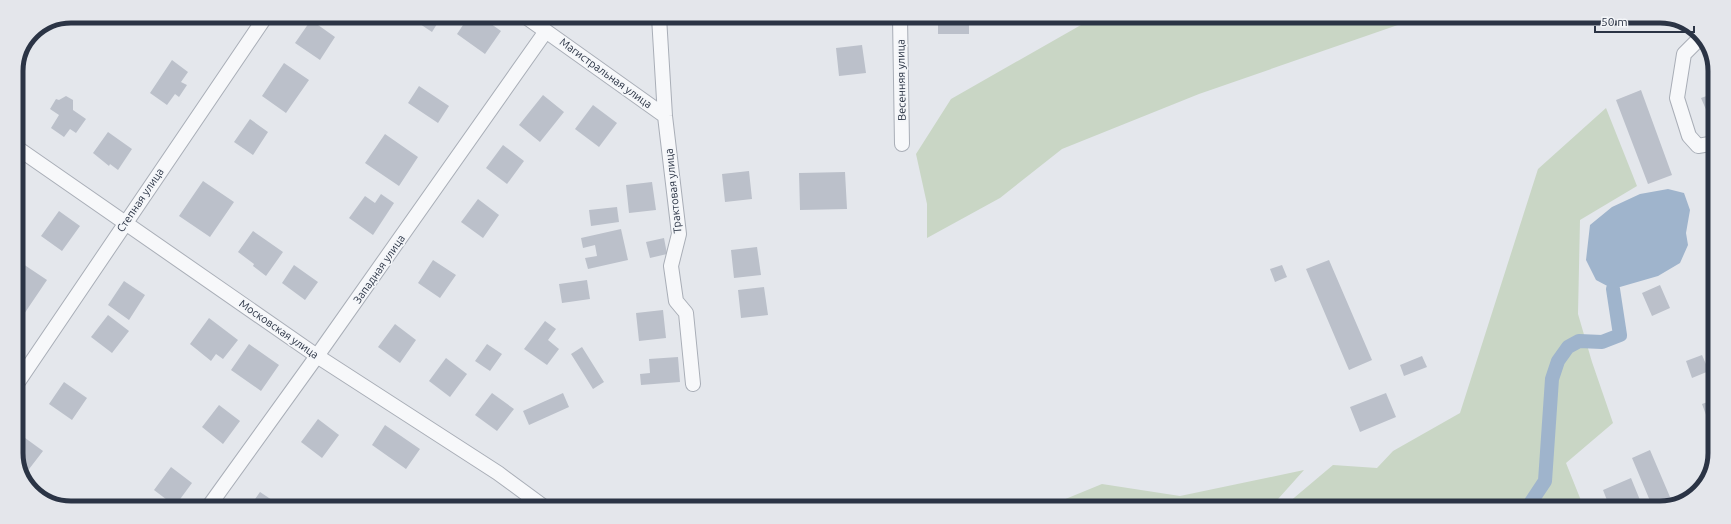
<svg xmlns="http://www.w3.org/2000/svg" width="1731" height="524" viewBox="0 0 1731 524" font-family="Ubuntu,sans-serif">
  <rect width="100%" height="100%" fill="#e4e7ec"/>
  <path fill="#c9d6c5" d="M 1095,17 L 1418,18 L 1199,94 L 1062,149 L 1000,198 L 927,238 L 927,204 L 916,154 L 951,99 Z
    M 1606,108 L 1637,186 L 1580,220 L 1578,314 L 1592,362 L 1613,423 L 1566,463 L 1584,508 L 1282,508 L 1333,465 L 1377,468 L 1393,451 L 1460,413 L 1538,169 Z
    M 1304,470 L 1270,508 L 1061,507 L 1063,500 L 1102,484 L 1180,496 Z"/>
  <path fill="#9fb4cc" d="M 1668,189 L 1684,193 L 1690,210 L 1686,233 L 1688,245 L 1680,263 L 1658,276 L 1613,289 L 1596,280 L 1586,260 L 1590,225 L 1612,207 L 1640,194 Z"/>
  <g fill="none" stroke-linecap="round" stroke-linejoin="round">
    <path stroke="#9fb4cc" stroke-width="14" d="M 1527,508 L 1545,481 L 1552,379 L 1558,361 L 1568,347 L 1579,341 L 1602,342 L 1620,335 L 1613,289"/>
  </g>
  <path fill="#bbc0ca" d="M 412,16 L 442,16 L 432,32 L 411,18 Z
    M 469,16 L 480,16 L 501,31 L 485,54 L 457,34 Z
    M 938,17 L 969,17 L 969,34 L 938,34 Z
    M 311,20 L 335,37 L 320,60 L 295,43 Z
    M 862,45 L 866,73 L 839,76 L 836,48 Z
    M 172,60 L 188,72 L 181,82 L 187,85 L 179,97 L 175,94 L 167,105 L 150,93 Z
    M 284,63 L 309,80 L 286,113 L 262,96 Z
    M 16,71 L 23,76 L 16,85 Z
    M 419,86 L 449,106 L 438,123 L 408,103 Z
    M 1641,90 L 1672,175 L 1648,184 L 1616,100 Z
    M 1715,93 L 1715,127 L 1714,128 L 1701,98 Z
    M 543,95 L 564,112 L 540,142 L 519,125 Z
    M 66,96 L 73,100 L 73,110 L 86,119 L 76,133 L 70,129 L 64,137 L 51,128 L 59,115 L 50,109 L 56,99 L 59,100 Z
    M 593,105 L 617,123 L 599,147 L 575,129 Z
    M 250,119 L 268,132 L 253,155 L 234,142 Z
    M 108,132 L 132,149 L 118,170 L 110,164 L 109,166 L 93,153 Z
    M 385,134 L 418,157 L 399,186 L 365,163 Z
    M 503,145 L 524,161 L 507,184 L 486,168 Z
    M 749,171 L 752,199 L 725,202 L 722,174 Z
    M 845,172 L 847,209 L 800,210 L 799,173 Z
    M 203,181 L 234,202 L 210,237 L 179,216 Z
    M 652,182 L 656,210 L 629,213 L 626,185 Z
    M 381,194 L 394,203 L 373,235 L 349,218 L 365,196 L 375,203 Z
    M 478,199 L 499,215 L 483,238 L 461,222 Z
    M 617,207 L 619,222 L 591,226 L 589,210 Z
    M 59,211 L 80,226 L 62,251 L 41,236 Z
    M 621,229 L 628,260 L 588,269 L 585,258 L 597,256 L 595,245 L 583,248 L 581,238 Z
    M 253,231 L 283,252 L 266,276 L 253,266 L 254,264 L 238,252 Z
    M 664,238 L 667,254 L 650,258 L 646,242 Z
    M 757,247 L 761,275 L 734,278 L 731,250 Z
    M 433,260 L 456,275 L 440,298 L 418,283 Z
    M 1329,260 L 1372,360 L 1349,370 L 1306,269 Z
    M 20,262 L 47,280 L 22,317 L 16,313 L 16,267 Z
    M 294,265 L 318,282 L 305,300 L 282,283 Z
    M 1282,265 L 1287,277 L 1275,282 L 1270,269 Z
    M 587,280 L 590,299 L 562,303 L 559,284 Z
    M 124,281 L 145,295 L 129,320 L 108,305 Z
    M 1660,285 L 1670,308 L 1652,316 L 1642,293 Z
    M 764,287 L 768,315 L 741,318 L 738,290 Z
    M 663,310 L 666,338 L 639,341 L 636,313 Z
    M 108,315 L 129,331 L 112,353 L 91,337 Z
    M 209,318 L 238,340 L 223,359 L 216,354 L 211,361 L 190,344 Z
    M 545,321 L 556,329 L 548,340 L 559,349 L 547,365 L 524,349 Z
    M 395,324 L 416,340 L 400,363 L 378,347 Z
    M 249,344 L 279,365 L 261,391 L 231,370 Z
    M 487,344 L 502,354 L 490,371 L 475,361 Z
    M 582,347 L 604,382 L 593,389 L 571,354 Z
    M 1702,355 L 1709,371 L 1692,378 L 1686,361 Z
    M 1422,356 L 1427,367 L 1404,376 L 1400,365 Z
    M 678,357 L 680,382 L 641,385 L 640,374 L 650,373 L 649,359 Z
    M 446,358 L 467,374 L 450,397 L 429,381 Z
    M 64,382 L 87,398 L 72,420 L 49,404 Z
    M 492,393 L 514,409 L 497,431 L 475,415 Z
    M 563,393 L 569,407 L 529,425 L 523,411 Z
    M 1386,393 L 1396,417 L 1360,432 L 1350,407 Z
    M 1713,394 L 1713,421 L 1709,423 L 1702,404 L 1713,400 L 1711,395 Z
    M 219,405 L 240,421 L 223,444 L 202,427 Z
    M 318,419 L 339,435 L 322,458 L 301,442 Z
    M 385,425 L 420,449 L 406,469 L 372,445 Z
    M 21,435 L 43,451 L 26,473 L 22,470 L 16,457 L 16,442 Z
    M 1650,450 L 1673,504 L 1660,508 L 1653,508 L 1632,458 Z
    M 171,467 L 192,483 L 175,506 L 154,490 Z
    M 1631,478 L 1642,505 L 1636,508 L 1610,508 L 1603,490 Z
    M 260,492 L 281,506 L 250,506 Z"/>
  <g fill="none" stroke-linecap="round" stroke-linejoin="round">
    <g stroke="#a9aeb7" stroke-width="16">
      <path id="street" d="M 526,17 L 665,116
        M 659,17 L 665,116 L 679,234 L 671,266 L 676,301 L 686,313 L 693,384
        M 900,17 L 902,144
        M 1702,36 L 1684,54 L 1677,98 L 1689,136 L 1698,146 L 1715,143
        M 16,147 L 317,356 L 498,473 L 544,507
        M 16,385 L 266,16
        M 209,506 L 317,356 L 546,31"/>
    </g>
    <use href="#street" stroke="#f7f8fa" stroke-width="14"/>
  </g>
  <g text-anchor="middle" stroke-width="3.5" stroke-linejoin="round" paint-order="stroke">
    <g font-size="11" fill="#2b3445" stroke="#f4f6f9">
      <text transform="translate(606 73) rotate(36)" y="4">Магистральная улица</text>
      <text transform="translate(901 80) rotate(-91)" y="4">Весенняя улица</text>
      <text transform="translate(673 191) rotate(-96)" y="4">Трактовая улица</text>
      <text transform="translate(140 200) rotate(-56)" y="4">Степная улица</text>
      <text transform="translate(379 269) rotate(-55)" y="4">Западная улица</text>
      <text transform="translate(279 329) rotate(35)" y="4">Московская улица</text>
    </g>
  </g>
  <path d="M0 0H1731V524H0ZM71 23H1660A48 48 0 0 1 1708 71V453A48 48 0 0 1 1660 501H71A48 48 0 0 1 23 453V71A48 48 0 0 1 71 23Z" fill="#e4e6eb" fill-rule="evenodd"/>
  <path fill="none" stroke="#2b3445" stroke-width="5" d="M71 23H1660A48 48 0 0 1 1708 71V453A48 48 0 0 1 1660 501H71A48 48 0 0 1 23 453V71A48 48 0 0 1 71 23Z"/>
  <path d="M1595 26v6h99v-6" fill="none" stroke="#2b3445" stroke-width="2"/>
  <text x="1601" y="26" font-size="12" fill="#2b3445" stroke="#f4f6f9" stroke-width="3" paint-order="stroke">50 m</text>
</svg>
